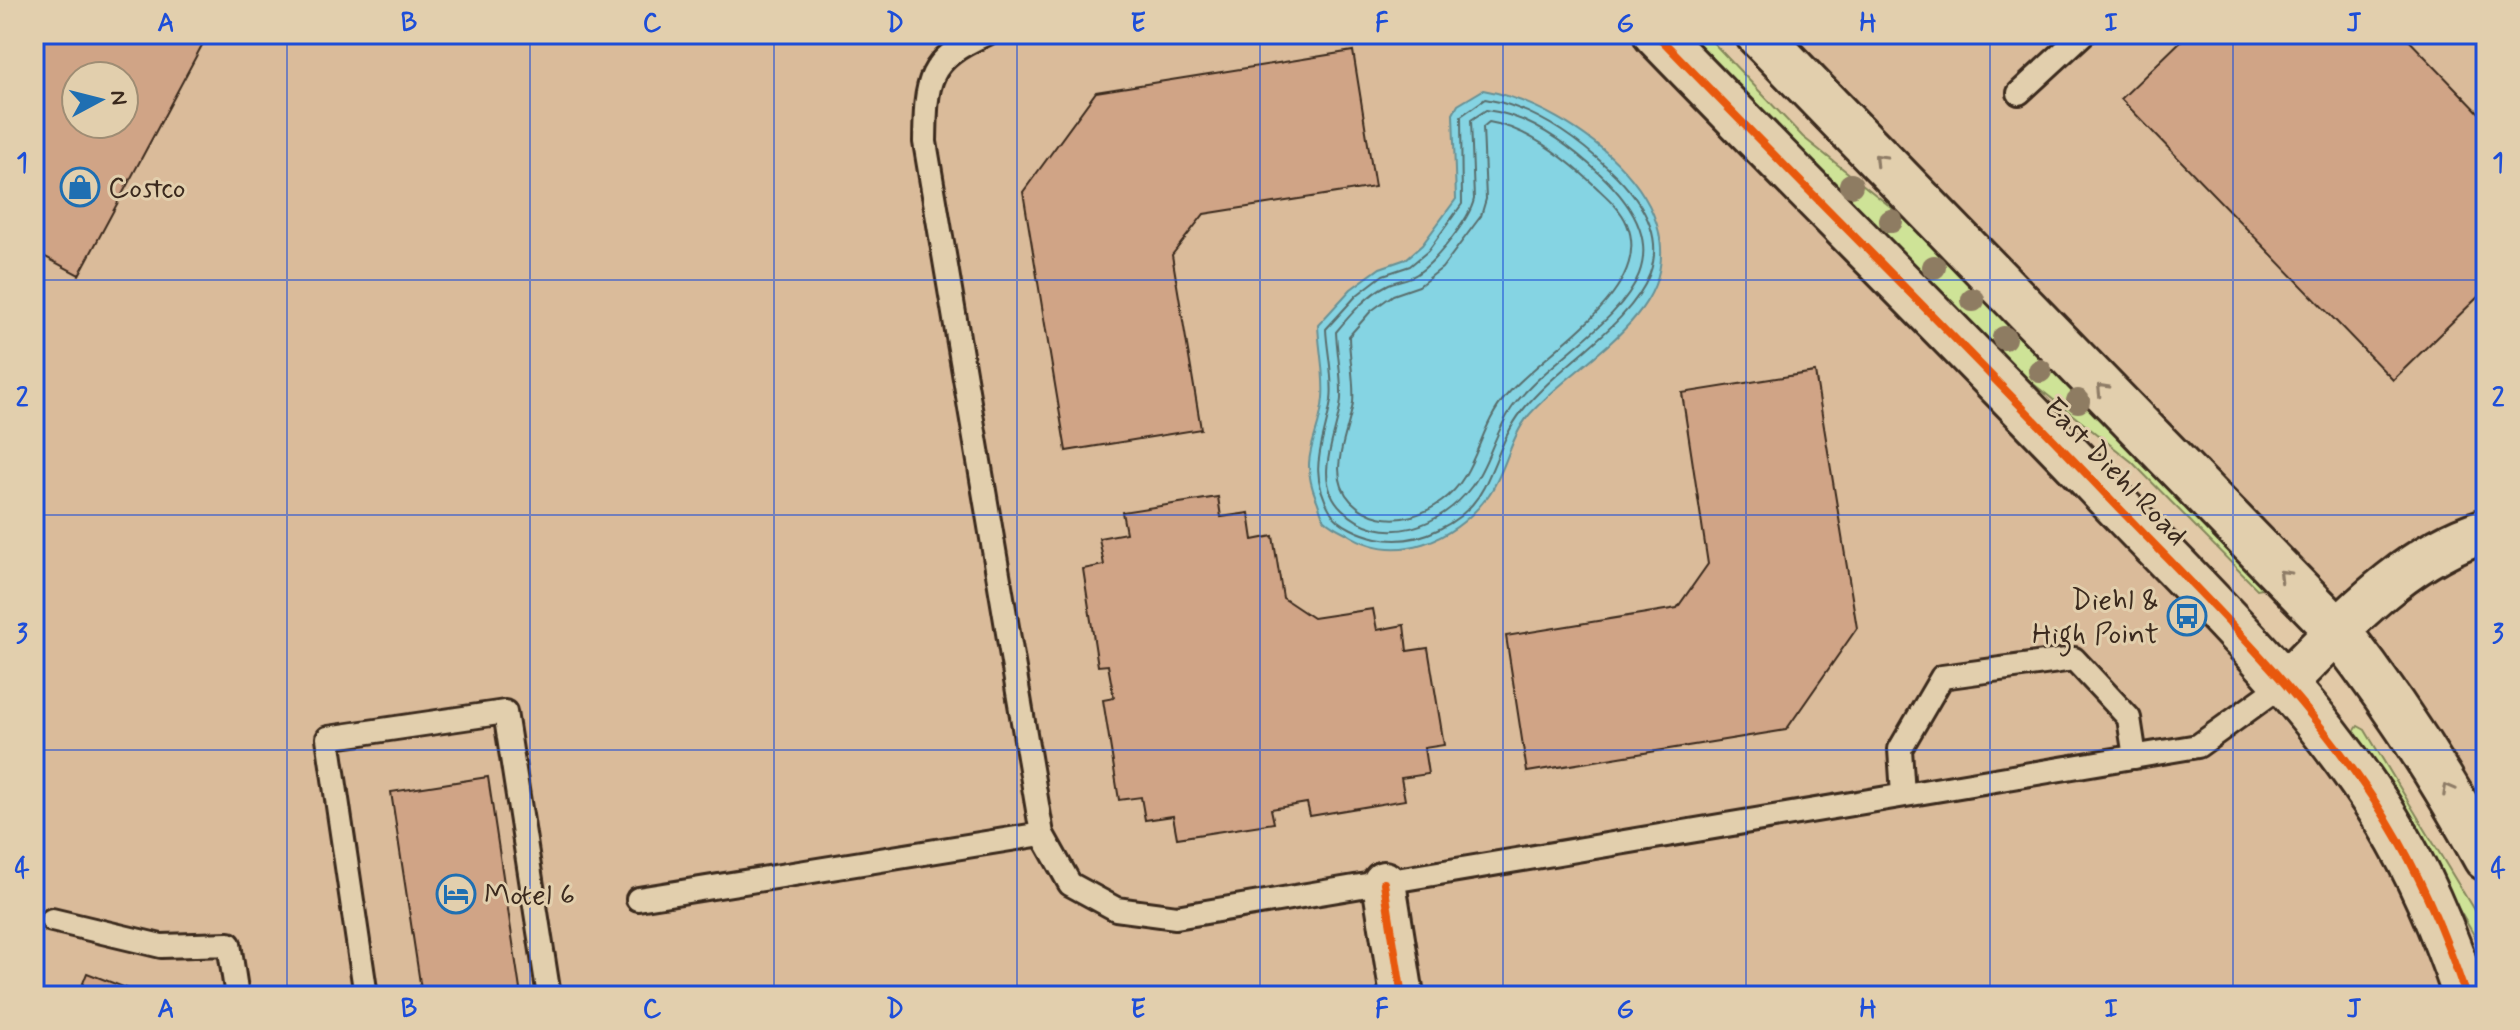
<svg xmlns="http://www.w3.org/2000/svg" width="2520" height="1030" viewBox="0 0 2520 1030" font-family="Mynerve,sans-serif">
  <rect width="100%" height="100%" fill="#e2c9a7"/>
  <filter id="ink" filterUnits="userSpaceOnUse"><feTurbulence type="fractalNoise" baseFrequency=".0125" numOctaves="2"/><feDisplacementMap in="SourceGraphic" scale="16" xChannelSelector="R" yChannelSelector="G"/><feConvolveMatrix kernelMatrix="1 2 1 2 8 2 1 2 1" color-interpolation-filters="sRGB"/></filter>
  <g filter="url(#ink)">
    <path fill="#dabb9a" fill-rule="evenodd" d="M 34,34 L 1628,34 L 2217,639 L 2343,796 L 2388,868 L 2418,927 L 2444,996 L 34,996 ZM 76,76 L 124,76 L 124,124 L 76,124 Z
      M 1789,34 L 2486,34 L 2486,812 L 2399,675 L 2318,582 Z"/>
    <path fill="#cee397" stroke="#84865a" stroke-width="2" d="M 1689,34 L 1705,34 L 1803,137 L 1926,235 L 2263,582 L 2263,588 L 2257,589 L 2132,462 L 2003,360 Z
      M 2358,726 L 2365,730 L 2486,930 L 2486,955 L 2353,733 Z"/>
    <path fill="#85d4e3" stroke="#679094" stroke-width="2" d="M 1483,90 C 1574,106 1720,215 1636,316 C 1606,353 1561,379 1529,415 C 1509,439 1506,472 1488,496 C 1454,541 1396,566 1346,533 C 1340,530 1330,525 1325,520 C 1321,515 1319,504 1316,498 C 1298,454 1320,439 1323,398 C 1325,375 1319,349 1318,325 L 1351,289 L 1380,268 L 1406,259 L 1422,245 L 1456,199 L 1453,114 L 1458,105 Z"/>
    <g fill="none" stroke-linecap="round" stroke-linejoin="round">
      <path stroke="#596e6d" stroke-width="2" d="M 1485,99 C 1533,107 1574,136 1609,169 C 1727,280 1584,334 1522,411 C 1504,434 1497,461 1484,487 C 1465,524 1416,547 1377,538 C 1362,535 1338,525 1331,512 C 1306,469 1324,445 1331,401 C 1334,378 1327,352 1326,329 L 1357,295 L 1383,275 L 1410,266 L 1428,251 L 1462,204 L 1461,116 Z
        M 1486,110 C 1529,115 1569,145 1600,174 C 1714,282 1574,330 1514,405 C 1495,430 1489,465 1472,486 C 1442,526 1383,550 1342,509 C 1310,478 1339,433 1341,399 C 1342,377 1337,354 1336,332 C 1350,315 1367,295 1387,285 C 1397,280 1408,280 1417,274 C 1435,262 1470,219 1474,199 L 1471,120 Z
        M 1489,122 C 1527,128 1564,157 1592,183 C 1604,195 1620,207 1627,224 C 1655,291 1543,352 1506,396 C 1485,420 1480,451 1464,477 C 1442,514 1385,536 1351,501 C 1325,474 1349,433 1353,403 C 1355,381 1349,358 1349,336 L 1371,311 L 1393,295 L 1419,286 L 1442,268 L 1481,216 L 1486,199 L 1483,127 Z"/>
    </g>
    <path fill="#d0a486" stroke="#3b2a1e" stroke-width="2" fill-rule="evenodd" d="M 34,34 L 208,34 L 79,275 L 34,251 ZM 76,76 L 124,76 L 124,124 L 76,124 Z
      M 2188,34 L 2403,34 L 2486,120 L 2486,289 L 2393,380 L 2121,99 Z
      M 1353,51 L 1375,187 L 1204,214 L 1172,255 L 1201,429 L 1066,451 L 1023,192 L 1096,92 Z
      M 1815,372 L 1857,628 L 1786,730 L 1527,772 L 1506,636 L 1677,608 L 1708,564 L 1682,393 Z
      M 1218,497 L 1221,517 L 1249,513 L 1253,540 L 1273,536 L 1283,598 L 1313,618 L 1373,609 L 1377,630 L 1404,625 L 1407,651 L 1428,648 L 1444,745 L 1424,748 L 1428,774 L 1401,778 L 1405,800 L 1310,816 L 1307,803 L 1271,809 L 1274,823 L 1177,838 L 1173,816 L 1145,820 L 1141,797 L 1119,800 L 1103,700 L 1114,698 L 1108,665 L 1098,666 L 1083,569 L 1104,565 L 1099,538 L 1126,533 L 1122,512 Z
      M 488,777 L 521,996 L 422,996 L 391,792 Z
      M 87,973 L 134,991 L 132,996 L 78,996 Z"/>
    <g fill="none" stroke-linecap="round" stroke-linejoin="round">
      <g stroke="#3b2a1e" stroke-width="28">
        <path id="service" d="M 986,34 C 926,60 926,81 925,142 L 1042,834 L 1070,884 L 1116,909 L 1176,917 L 2198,746 L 2285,683
          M 2019,93 L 2083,34
          M 1903,795 L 1900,749 L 1942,677 L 2074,659 L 2129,718 L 2135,757
          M 638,899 L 1042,834
          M 52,920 L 161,946 L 229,944 L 237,996
          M 366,996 L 328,738 L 505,712 L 549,996"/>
      </g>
      <g stroke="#3b2a1e" stroke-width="48">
        <path id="minor" d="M 2285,683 C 2345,624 2403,556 2486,530
          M 1384,883 L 1402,996"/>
      </g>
      <g stroke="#3b2a1e" stroke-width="50">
        <path id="tertiary" d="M 1656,34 C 1802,185 1952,333 2097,485 C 2199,593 2310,695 2388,822 C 2421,876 2446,937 2466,996
          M 1758,34 L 2338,631 C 2394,703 2442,777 2486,858"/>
      </g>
      <use href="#service" stroke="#e2cfad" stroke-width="22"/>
      <use href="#minor" stroke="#e2cfad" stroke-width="42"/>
      <use href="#tertiary" stroke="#e2cfad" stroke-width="44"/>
      <g stroke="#e2cfad" stroke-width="13">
        <path id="cycleway" d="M 1656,34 C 1802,185 1952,333 2097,485 C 2199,593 2310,695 2388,822 C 2421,876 2446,937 2466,996
          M 1384,883 L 1402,996"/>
      </g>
      <use href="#cycleway" stroke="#e8590c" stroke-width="8"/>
    </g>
    <g fill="#8e7b62">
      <circle cx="1851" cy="185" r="12"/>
      <circle cx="1891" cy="221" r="12"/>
      <circle cx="1934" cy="267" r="12"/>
      <circle cx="1973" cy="300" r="12"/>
      <circle cx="2004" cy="338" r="12"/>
      <circle cx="2040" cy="371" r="12"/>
      <circle cx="2078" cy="401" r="12"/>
    </g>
    <defs><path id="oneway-chevron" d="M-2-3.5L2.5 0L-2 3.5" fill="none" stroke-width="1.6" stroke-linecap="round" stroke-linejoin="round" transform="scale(2)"/></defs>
    <g stroke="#8e7c66">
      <use href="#oneway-chevron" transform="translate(1879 159) rotate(-134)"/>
      <use href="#oneway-chevron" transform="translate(2102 389) rotate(-134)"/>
      <use href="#oneway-chevron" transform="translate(2284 575) rotate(-134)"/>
      <use href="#oneway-chevron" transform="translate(2448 789) rotate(-119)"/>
    </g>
  </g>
  <path fill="none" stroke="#1d4ed8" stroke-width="2" stroke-opacity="0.55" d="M 287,34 L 287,996M 530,34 L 530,996M 774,34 L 774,996M 1017,34 L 1017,996M 1260,34 L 1260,996M 1503,34 L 1503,996M 1746,34 L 1746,996M 1990,34 L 1990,996M 2233,34 L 2233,996M 34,280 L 2486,280M 34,515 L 2486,515M 34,750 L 2486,750"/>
  <defs>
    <g id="shop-ring" transform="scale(2)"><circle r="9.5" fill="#e2cfad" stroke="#1f6fb2" stroke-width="1.5"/><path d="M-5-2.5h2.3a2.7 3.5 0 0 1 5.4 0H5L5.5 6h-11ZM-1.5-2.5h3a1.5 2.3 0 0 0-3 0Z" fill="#1f6fb2"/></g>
    <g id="bus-ring" transform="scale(2)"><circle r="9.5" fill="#e2cfad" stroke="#1f6fb2" stroke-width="1.5"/><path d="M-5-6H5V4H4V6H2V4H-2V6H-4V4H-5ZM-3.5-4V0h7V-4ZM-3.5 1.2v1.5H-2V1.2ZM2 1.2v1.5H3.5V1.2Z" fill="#1f6fb2"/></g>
    <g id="hotel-ring" transform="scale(2)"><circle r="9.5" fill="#e2cfad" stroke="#1f6fb2" stroke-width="1.5"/><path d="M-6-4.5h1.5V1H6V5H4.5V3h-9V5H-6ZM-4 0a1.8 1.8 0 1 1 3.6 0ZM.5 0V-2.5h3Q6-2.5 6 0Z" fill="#1f6fb2"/></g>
  </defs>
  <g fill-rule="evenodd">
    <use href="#shop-ring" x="80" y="187"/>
    <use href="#bus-ring" x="2187" y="616"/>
    <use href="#hotel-ring" x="456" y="894"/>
  </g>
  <g text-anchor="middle" stroke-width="6" stroke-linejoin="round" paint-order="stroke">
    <g font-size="30" fill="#3b2a1e" stroke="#e2cfad" text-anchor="start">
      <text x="108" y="197">Costco</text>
      <text x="2159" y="609" text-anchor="end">Diehl &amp;<tspan x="2159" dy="34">High Point</tspan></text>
      <text x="484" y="904">Motel 6</text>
    </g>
    <g font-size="30" fill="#3b2a1e" stroke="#e2cfad">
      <text transform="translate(2116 471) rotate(46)" y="10">East Diehl Road</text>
    </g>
  </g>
  <rect width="2520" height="1030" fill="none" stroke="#e2cfad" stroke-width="88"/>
  <g transform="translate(100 100) rotate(83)"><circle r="38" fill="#e2cfad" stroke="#9f8d74" stroke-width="2"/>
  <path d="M0-6L14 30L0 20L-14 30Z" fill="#1f6fb2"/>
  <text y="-12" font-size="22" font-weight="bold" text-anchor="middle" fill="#3b2a1e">N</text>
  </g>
  <rect x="44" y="44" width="2432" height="942" fill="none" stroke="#1d4ed8" stroke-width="3"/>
  <g font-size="26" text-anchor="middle" font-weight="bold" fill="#1d4ed8">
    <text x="166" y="31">A</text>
    <text x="409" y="31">B</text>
    <text x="652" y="31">C</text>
    <text x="895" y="31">D</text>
    <text x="1138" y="31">E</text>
    <text x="1382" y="31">F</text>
    <text x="1625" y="31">G</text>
    <text x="1868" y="31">H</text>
    <text x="2111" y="31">I</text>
    <text x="2354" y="31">J</text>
    <text x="22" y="171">1</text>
    <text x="2498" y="171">1</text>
    <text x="22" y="406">2</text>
    <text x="2498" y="406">2</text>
    <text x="22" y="642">3</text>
    <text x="2498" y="642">3</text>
    <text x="22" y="877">4</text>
    <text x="2498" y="877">4</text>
    <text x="166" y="1017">A</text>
    <text x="409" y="1017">B</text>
    <text x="652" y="1017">C</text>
    <text x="895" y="1017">D</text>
    <text x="1138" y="1017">E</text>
    <text x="1382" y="1017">F</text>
    <text x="1625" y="1017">G</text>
    <text x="1868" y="1017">H</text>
    <text x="2111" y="1017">I</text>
    <text x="2354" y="1017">J</text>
  </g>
</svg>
